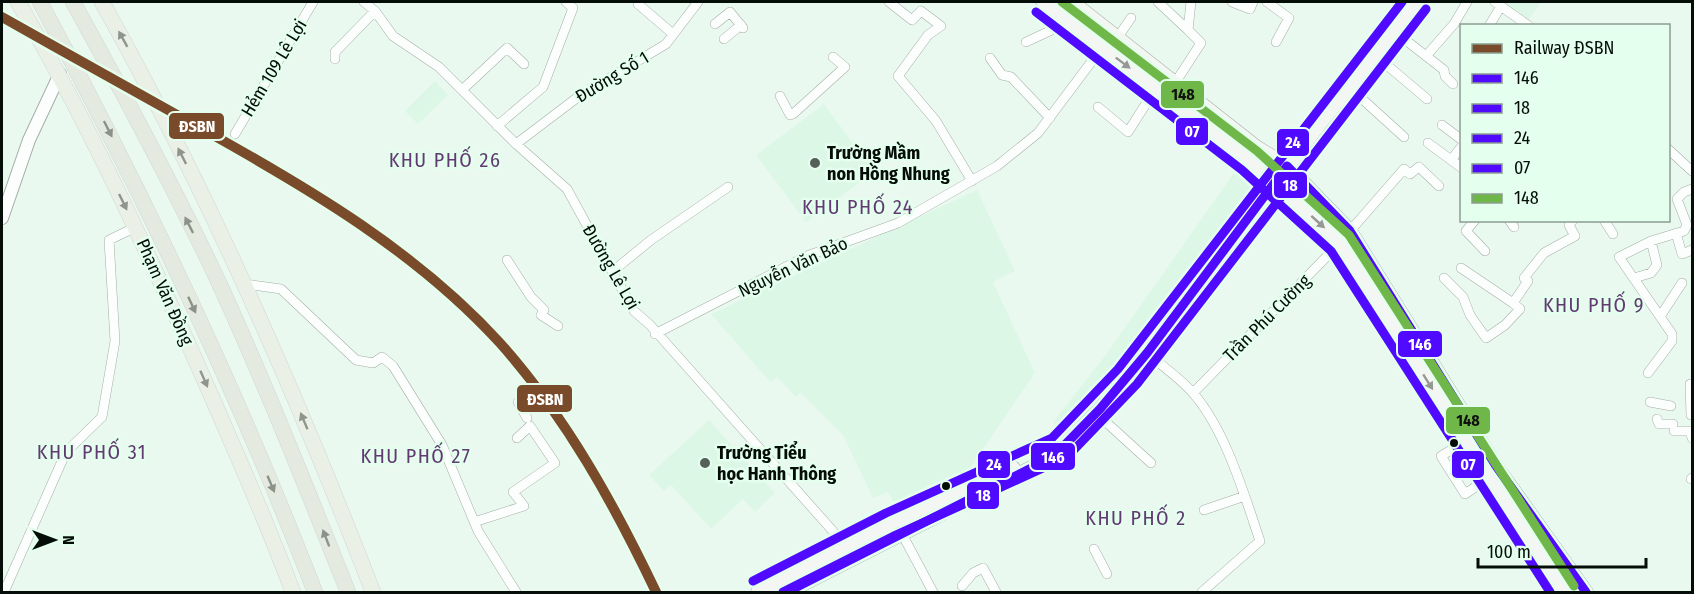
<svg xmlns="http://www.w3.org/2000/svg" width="1694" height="594" viewBox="0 0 1694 594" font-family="'Fira Sans Condensed',sans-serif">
  <rect width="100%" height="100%" fill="#eaf9ef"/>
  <path fill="#ddf7e6" d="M 1504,2 L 1541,2 L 1529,19 Z
    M 435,81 L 448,95 L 418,124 L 405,111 Z
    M 824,104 L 874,172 L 806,222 L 756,155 Z
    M 1236,170 L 1257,186 L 1126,372 L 1068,433 L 1053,422 L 1105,356 Z
    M 977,190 L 1015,271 L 993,282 L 1035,373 L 955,490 L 900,513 L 888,492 L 873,498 L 843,435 L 801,393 L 796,397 L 777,377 L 770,382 L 711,314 Z
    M 709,420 L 775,493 L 755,512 L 743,499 L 711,529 L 671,485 L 664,491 L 649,475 Z"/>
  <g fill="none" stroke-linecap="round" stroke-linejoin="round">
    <g stroke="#a3aea7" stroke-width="10">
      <path id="minor" d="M 364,2 L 375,11 L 393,36 L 439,67 L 516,144 L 567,189 L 634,311 L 650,325 L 847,547
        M 639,2 L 638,4 L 673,34
        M 889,2 L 912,20 L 921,11 L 941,26 L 928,35 L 898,76 L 936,121 L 972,181
        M 1158,2 L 1188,30
        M 1232,2 L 1250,9 L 1253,2
        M 1267,2 L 1289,18 L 1276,42
        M 1495,2 L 1529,26
        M 715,24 L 730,12 L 743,28
        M 1489,26 L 1501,6
        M 1394,31 L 1444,70 L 1445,76 L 1453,84
        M 1118,37 L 1131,18
        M 724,39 L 741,25
        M 1026,42 L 1069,22
        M 1375,55 L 1427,99
        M 1426,56 L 1454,24 L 1467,2
        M 990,58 L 1002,75 L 1011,77 L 1050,118
        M 335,59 L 335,52 L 375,11
        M 1175,83 L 1201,43 L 1188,30 L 1191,2
        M 1349,87 L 1404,137
        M 462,90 L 507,48 L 524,64
        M 780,96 L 790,115 L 793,114 L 845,67 L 833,57
        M 1098,107 L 1128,132 L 1156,88
        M 1442,125 L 1462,140
        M 497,126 L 543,87 L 573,8 L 566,2
        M 235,134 L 313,2
        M 1428,143 L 1462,168
        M 516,144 L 578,97 L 666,44 L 698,2
        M 1668,149 L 1692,171
        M 1451,160 L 1462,146
        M 1475,220 L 1466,231 L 1485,251
        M 1509,220 L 1514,227
        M 1604,220 L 1613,234
        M 1350,231 L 1404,169 L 1410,174 L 1419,167 L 1439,186
        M 1676,233 L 1682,254 L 1692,250
        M 507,260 L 531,297 L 544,310 L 541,315 L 558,326
        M 1461,268 L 1513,303
        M 613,271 L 651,240 L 728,187
        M 1444,278 L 1463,297 L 1470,315 L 1486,338 L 1505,325 L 1520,309 L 1513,303 L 1528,281
        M 1524,278 L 1544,253 L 1575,236 L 1569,225 L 1573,220
        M 1634,278 L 1651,273 L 1657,265 L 1651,241
        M 245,284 L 281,289 L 356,360 L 373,363 L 382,357 L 393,366 L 442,445 L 478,531 L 516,592
        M 1661,315 L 1682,283
        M 655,334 L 807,256 L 898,223 L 997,166 L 1038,133 L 1113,33
        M 1147,353 C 1162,366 1180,378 1193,393 C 1226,431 1244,494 1260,541 L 1202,592
        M 1648,373 L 1672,341 L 1672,334 L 1619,257 L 1651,241 L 1684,231 L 1687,225 L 1677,199 L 1684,192 L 1692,189
        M 1690,384 L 1691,415
        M 1193,393 L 1340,243
        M 1650,402 L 1671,406
        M 1096,413 L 1151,463
        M 527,418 L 518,402 L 530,395
        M 1657,419 L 1659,424 L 1673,424
        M 1674,431 L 1690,431 L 1692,438
        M 1466,441 L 1441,456 L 1465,494 L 1489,478
        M 1691,479 L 1692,478
        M 1204,510 L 1245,496
        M 474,522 L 524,506 L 513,492 L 555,463 L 530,426 L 517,438
        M 901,532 L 933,592
        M 1094,549 L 1107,574
        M 962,586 L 973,573 L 983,568 L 996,592
        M 4,592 L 66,452 L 102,417 L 115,341 L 109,240 L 136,227"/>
    </g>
    <g stroke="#a3aea7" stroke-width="14">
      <path id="tertiary" d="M 2,218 L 29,140 L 60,74"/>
    </g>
    <g stroke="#a3aea7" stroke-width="15">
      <path id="secondary" d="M 1043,2 L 1250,161 L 1340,243 L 1564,592
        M 1072,2 L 1256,147 L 1287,166 L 1350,231 L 1496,466 L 1586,592
        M 758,592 L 891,524 L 1013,468
        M 787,592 L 1053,457 L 1100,409 L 1147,353 L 1318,126 L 1417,2"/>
    </g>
    <g stroke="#cfd6d2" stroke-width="16">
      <path id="primary" d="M 18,2 C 85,117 141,237 195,359 C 229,436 263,513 293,592
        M 102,2 C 208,191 295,390 373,592"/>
    </g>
    <g stroke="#cfd6d2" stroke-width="16">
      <path id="trunk" d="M 40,2 C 143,193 237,390 315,592
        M 73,2 C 124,94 175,189 220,285 C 266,386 307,489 348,592"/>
    </g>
    <use href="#minor" stroke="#fcfefd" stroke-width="9"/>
    <use href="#tertiary" stroke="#fcfefd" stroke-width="12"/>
    <use href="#secondary" stroke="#f3f6f2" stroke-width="14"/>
    <use href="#primary" stroke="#ebf0e7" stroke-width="15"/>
    <use href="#trunk" stroke="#e5eae0" stroke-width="15"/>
    <g stroke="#e4ffed" stroke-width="14">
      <path id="bus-1" d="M 787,592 L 1053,457 L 1100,409 L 1147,353 L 1287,166 L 1350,231 L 1496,466 L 1586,592"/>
    </g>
    <g stroke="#e4ffed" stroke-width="14">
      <path id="bus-2" d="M 783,592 L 896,535 L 1067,457 L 1137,384 L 1426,9"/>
    </g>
    <g stroke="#e4ffed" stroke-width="14">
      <path id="bus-3" d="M 753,581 L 886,513 L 1052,438 L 1118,369 L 1402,2"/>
    </g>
    <g stroke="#e4ffed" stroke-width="14">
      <path id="bus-4" d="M 1036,12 L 1242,170 L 1331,251 L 1550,592"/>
    </g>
    <g stroke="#e4ffed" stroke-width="14">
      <path id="bus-5" d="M 1062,2 L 1257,151 L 1349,235 L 1574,586"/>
    </g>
    <use href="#bus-1" stroke="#4f0aff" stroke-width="9"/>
    <use href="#bus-2" stroke="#4f0aff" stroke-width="9"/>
    <use href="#bus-3" stroke="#4f0aff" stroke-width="9"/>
    <use href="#bus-4" stroke="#4f0aff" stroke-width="9"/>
    <use href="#bus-5" stroke="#70b74a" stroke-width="9"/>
    <g stroke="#e4ffed" stroke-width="15">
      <path id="rail-1" d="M 2,17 C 69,55 136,92 204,130 C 310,189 417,252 500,343 C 566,417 614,504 656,592"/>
    </g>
    <use href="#rail-1" stroke="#7a4b2a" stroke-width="10"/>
  </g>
  <defs><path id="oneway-solid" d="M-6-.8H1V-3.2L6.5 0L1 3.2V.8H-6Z" transform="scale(1.5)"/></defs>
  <g fill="#8f958e">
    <use href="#oneway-solid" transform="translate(123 39) rotate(-119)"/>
    <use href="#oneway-solid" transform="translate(182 156) rotate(-117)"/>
    <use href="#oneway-solid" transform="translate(123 202) rotate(64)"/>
    <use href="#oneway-solid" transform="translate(204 379) rotate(66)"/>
    <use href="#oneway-solid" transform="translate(304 421) rotate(-113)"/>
  </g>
  <g fill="#949994">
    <use href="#oneway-solid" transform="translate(1123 63) rotate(37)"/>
    <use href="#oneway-solid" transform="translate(1318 222) rotate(42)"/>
    <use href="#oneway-solid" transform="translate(1428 382) rotate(58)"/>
  </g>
  <g fill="#8b928a">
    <use href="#oneway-solid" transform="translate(108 129) rotate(63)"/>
    <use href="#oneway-solid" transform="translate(189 225) rotate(-117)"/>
    <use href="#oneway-solid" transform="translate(192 305) rotate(65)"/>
    <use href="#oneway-solid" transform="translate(271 484) rotate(67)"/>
    <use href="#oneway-solid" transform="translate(326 538) rotate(-111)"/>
  </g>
  <g fill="#556059" stroke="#e4ffed" stroke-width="2">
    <circle cx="815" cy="163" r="6"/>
    <circle cx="705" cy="463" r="6"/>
  </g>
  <g fill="#050d08" stroke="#e4ffed" stroke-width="2">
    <circle cx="1454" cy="443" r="5"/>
    <circle cx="946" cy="486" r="5"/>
  </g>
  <g text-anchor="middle" stroke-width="5" stroke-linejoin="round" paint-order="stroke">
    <g font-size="18" fill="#050d08" stroke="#e4ffed">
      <text transform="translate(274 68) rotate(-59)" y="6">Hẻm 109 Lê Lợi</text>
      <text transform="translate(612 77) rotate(-31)" y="6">Đường Số 1</text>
      <text transform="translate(611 267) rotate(60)" y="6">Đường Lê Lợi</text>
      <text transform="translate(793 267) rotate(-25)" y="6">Nguyễn Văn Bảo</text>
      <text transform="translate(165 292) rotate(66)" y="6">Phạm Văn Đồng</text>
      <text transform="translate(1267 318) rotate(-45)" y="6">Trần Phú Cường</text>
    </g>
    <g font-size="18" font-weight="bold" fill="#050d08" stroke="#e4ffed" text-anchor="start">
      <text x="827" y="159">Trường Mầm<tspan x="827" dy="21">non Hồng Nhung</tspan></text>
      <text x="717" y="459">Trường Tiểu<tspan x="717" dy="21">học Hanh Thông</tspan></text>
    </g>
    <g font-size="20" letter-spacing="1.5" fill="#613a72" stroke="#e4ffed">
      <text x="445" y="167">KHU PHỐ 26</text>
      <text x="858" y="214">KHU PHỐ 24</text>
      <text x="1594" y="312">KHU PHỐ 9</text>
      <text x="92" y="459">KHU PHỐ 31</text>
      <text x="416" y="463">KHU PHỐ 27</text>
      <text x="1136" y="525">KHU PHỐ 2</text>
    </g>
  </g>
  <g stroke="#e4ffed" stroke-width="2">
    <rect x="1160" y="80" width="45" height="29" rx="6" fill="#70b74a"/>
    <rect x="168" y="112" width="57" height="28" rx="6" fill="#7a4b2a"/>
    <rect x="1175" y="117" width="34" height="29" rx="6" fill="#4f0aff"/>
    <rect x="1276" y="128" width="34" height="29" rx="6" fill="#4f0aff"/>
    <rect x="1273" y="171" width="35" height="28" rx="6" fill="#4f0aff"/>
    <rect x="1397" y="330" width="46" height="28" rx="6" fill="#4f0aff"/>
    <rect x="516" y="384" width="57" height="29" rx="6" fill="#7a4b2a"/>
    <rect x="1445" y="406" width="46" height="29" rx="6" fill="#70b74a"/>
    <rect x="1030" y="442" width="46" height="29" rx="6" fill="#4f0aff"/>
    <rect x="977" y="450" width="34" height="29" rx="6" fill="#4f0aff"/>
    <rect x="1451" y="450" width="34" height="29" rx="6" fill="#4f0aff"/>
    <rect x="966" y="481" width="34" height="29" rx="6" fill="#4f0aff"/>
  </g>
  <g font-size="16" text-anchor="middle" font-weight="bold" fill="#fff">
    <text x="197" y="132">ĐSBN</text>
    <text x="1192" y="137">07</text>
    <text x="1293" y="148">24</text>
    <text x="1290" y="191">18</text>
    <text x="1420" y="350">146</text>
    <text x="545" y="405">ĐSBN</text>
    <text x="1053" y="463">146</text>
    <text x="994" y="470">24</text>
    <text x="1468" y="470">07</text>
    <text x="983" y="501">18</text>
  </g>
  <g font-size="16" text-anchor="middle" font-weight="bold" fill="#111">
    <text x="1183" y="100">148</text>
    <text x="1468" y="426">148</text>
  </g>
  <rect width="1694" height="594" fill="none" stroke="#050d08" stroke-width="6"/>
  <rect x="1460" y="24" width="210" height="198" fill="#e4ffed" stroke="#8b9e91" stroke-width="1.5"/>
  <rect x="1472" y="44" width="30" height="9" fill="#7a4b2a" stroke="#8b9e91" stroke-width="1.5"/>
  <text x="1514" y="54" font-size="18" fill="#050d08">Railway ĐSBN</text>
  <rect x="1472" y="74" width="30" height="9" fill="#4f0aff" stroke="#8b9e91" stroke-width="1.5"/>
  <text x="1514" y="84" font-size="18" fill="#050d08">146</text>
  <rect x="1472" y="104" width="30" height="9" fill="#4f0aff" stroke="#8b9e91" stroke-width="1.5"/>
  <text x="1514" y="114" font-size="18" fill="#050d08">18</text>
  <rect x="1472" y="134" width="30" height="9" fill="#4f0aff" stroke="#8b9e91" stroke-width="1.5"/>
  <text x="1514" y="144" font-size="18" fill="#050d08">24</text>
  <rect x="1472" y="164" width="30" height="9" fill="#4f0aff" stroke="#8b9e91" stroke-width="1.5"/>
  <text x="1514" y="174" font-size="18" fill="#050d08">07</text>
  <rect x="1472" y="194" width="30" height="9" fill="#70b74a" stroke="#8b9e91" stroke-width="1.5"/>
  <text x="1514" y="204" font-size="18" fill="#050d08">148</text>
  <g transform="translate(54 540) rotate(90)" stroke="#e4ffed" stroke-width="4.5" paint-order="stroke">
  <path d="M0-4.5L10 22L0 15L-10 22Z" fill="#050d08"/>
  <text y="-9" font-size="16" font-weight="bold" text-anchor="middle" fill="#050d08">N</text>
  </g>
  <path d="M1478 558v9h168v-9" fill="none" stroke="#050d08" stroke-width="3"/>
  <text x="1487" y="558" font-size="18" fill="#050d08" stroke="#e4ffed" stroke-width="4.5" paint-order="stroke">100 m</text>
</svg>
